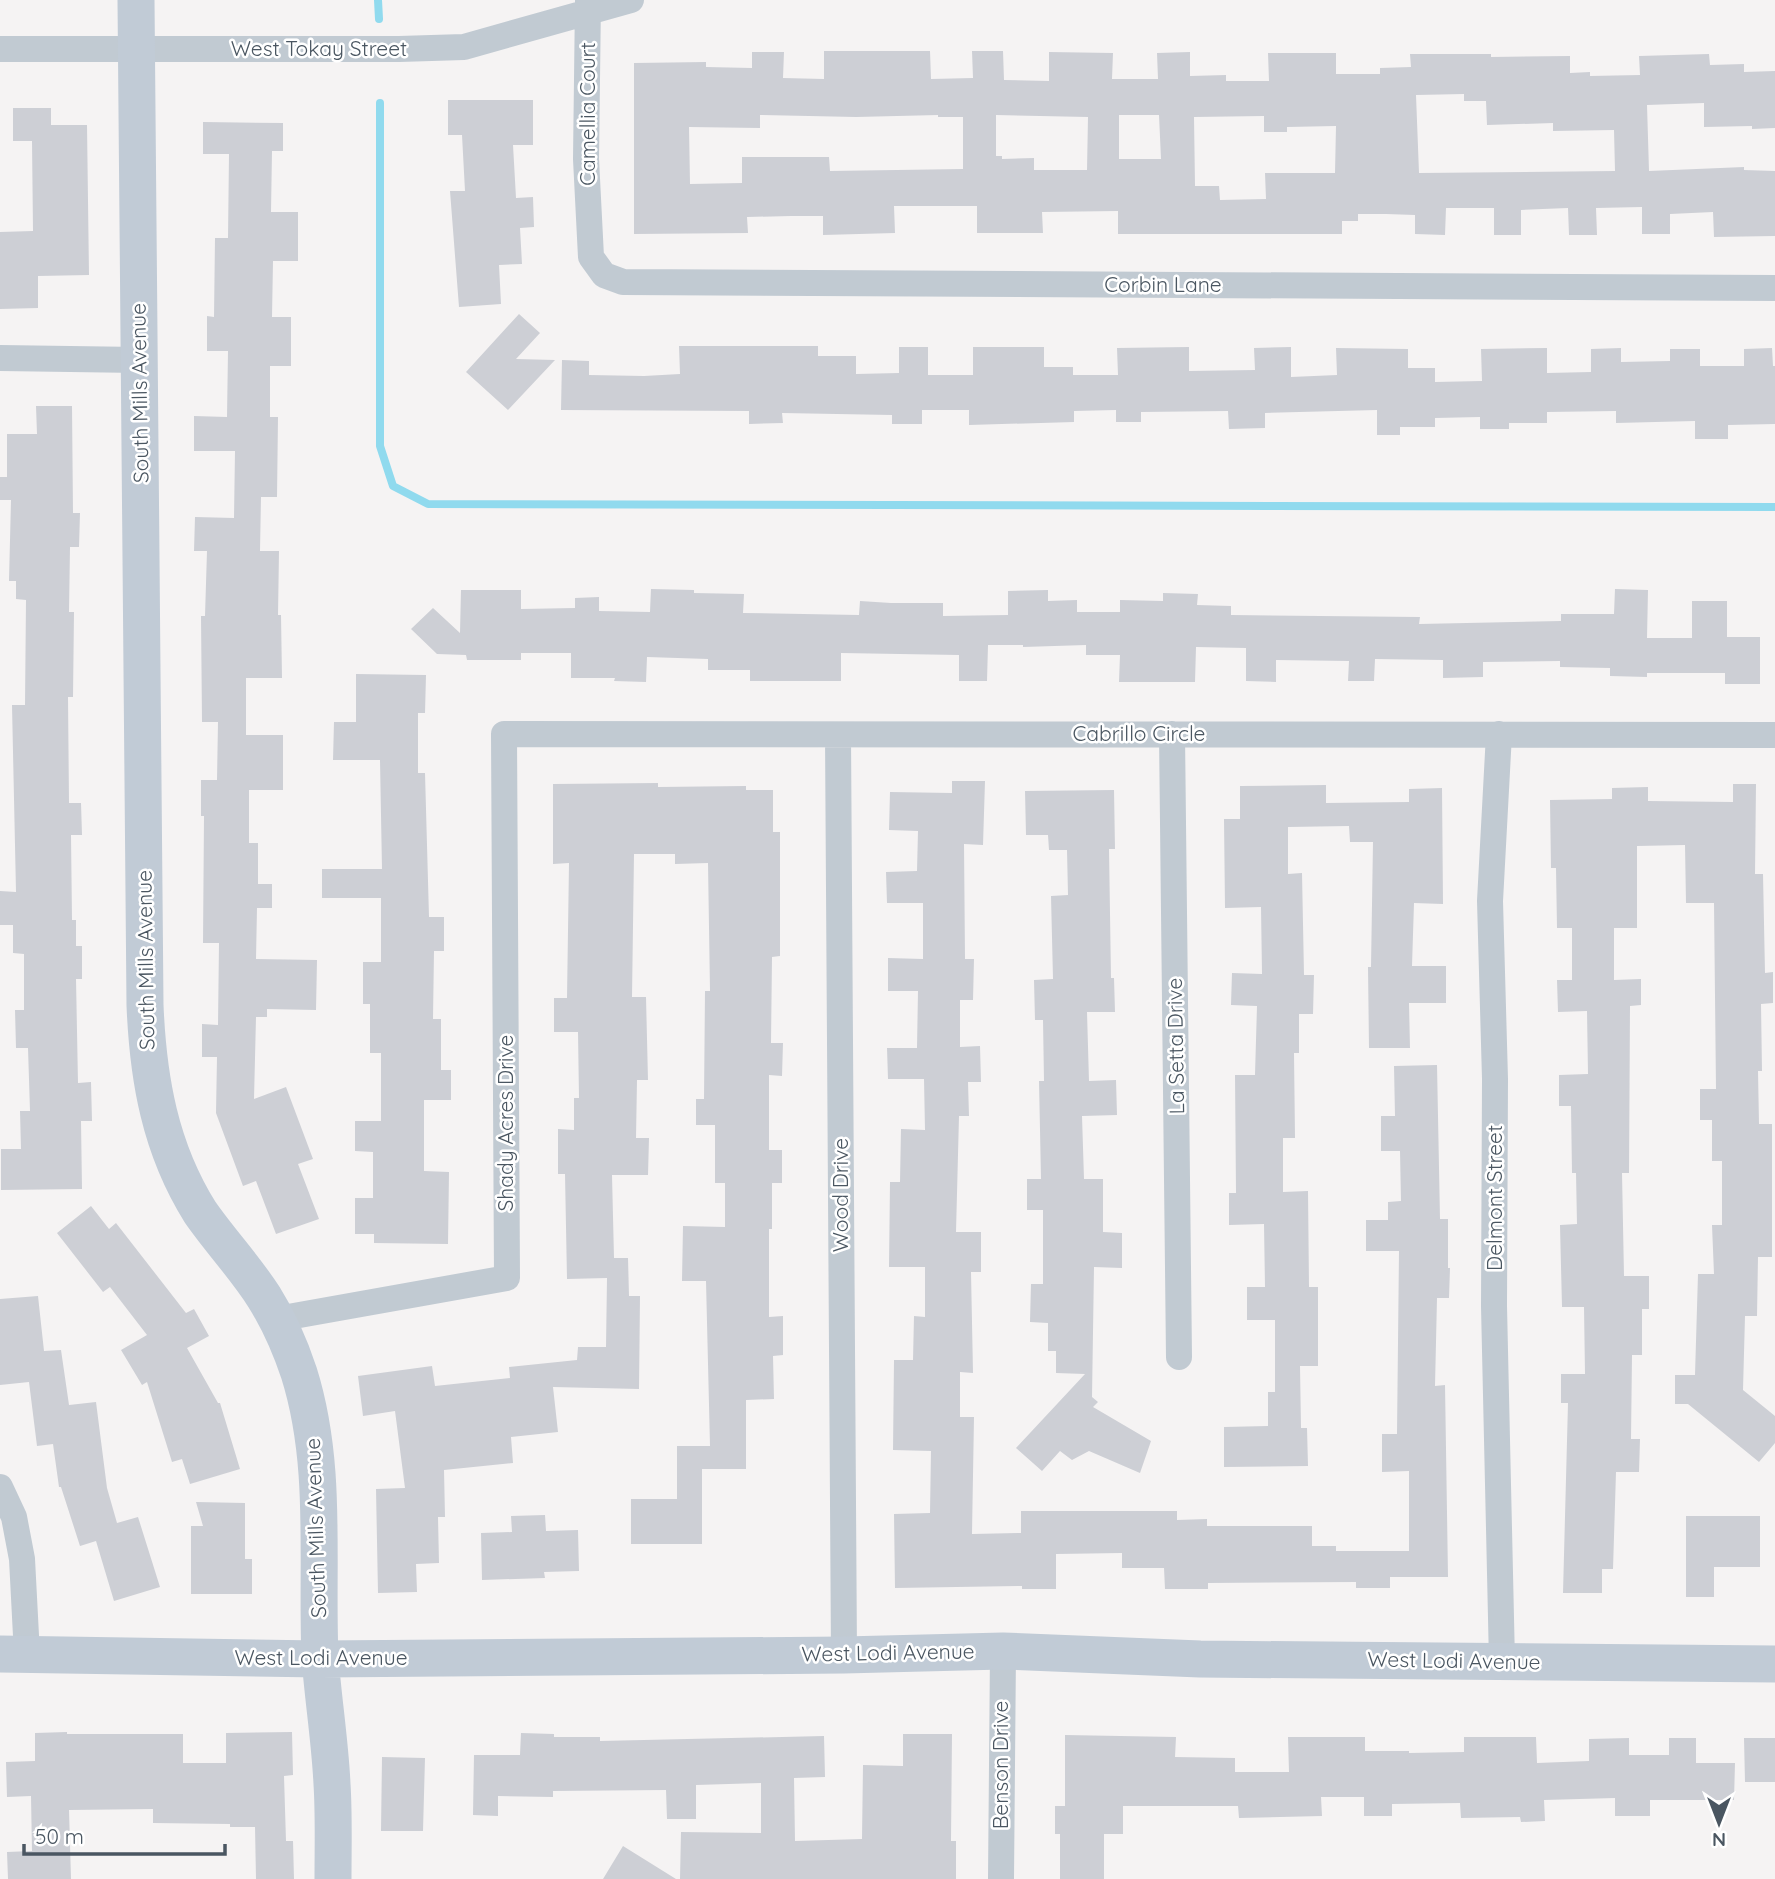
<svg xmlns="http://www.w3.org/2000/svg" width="1775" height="1879" viewBox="0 0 1775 1879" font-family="Quicksand,sans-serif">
  <rect width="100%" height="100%" fill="#f5f3f3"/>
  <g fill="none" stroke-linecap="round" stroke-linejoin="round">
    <path stroke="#90daee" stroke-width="8" d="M 378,0 L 379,19
      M 380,103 L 380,446 L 393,486 L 428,504 L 1775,507"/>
  </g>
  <path fill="#cdcfd5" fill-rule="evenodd" d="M 824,51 L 930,51 L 931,79 L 973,78 L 972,51 L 1003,51 L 1004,80 L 1049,81 L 1049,52 L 1113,53 L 1112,79 L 1158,79 L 1157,53 L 1190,52 L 1190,76 L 1226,75 L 1226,81 L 1269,81 L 1268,53 L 1336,53 L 1336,74 L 1380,74 L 1380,68 L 1411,67 L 1410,54 L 1491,54 L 1491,57 L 1570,56 L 1570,73 L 1590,72 L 1590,76 L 1640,75 L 1639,56 L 1709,54 L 1710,65 L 1744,64 L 1744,72 L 1775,71 L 1775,128 L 1752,129 L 1752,126 L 1704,127 L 1704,103 L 1647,105 L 1649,171 L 1744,167 L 1744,170 L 1775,171 L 1775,236 L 1714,237 L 1713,212 L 1670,214 L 1670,234 L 1642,234 L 1642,207 L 1596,208 L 1597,235 L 1569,235 L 1568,208 L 1521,210 L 1521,235 L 1494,235 L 1494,208 L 1446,208 L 1445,235 L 1415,234 L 1415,215 L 1386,214 L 1358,214 L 1358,221 L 1342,221 L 1342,234 L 1118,234 L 1118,211 L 1042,212 L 1043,233 L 977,233 L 977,206 L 894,206 L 895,233 L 823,235 L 823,216 L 791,216 L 747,217 L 748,233 L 634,234 L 634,63 L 706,62 L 706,67 L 752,68 L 752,52 L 784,52 L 783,78 L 824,79 ZM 1464,94 L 1464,101 L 1486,101 L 1487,125 L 1553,123 L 1553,131 L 1614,130 L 1615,171 L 1419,173 L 1416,95 ZM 760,115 L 856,117 L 938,115 L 938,117 L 963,117 L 963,169 L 830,171 L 829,157 L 742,157 L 742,183 L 690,184 L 689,127 L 760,128 ZM 996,115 L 1088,117 L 1087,170 L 1034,170 L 1034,158 L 1002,159 L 1002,156 L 996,156 ZM 1119,115 L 1159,115 L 1161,159 L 1119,159 ZM 1264,116 L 1264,132 L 1287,132 L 1287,127 L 1336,126 L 1335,173 L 1265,173 L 1266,199 L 1220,200 L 1219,186 L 1195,186 L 1194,117 Z
    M 448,100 L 533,100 L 533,145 L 513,145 L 516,198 L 533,197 L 534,227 L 520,228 L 522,264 L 499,265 L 501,304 L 459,307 L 450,191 L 465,191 L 462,135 L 448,135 Z
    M 13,108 L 51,108 L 51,125 L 87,125 L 89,275 L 38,276 L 38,308 L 0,309 L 0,232 L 33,231 L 32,141 L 13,141 Z
    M 203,122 L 283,123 L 283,151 L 272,151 L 271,212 L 298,212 L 298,261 L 273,261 L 272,317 L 291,317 L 291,366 L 270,366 L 270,417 L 278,417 L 277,497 L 261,497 L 260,551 L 279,551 L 278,615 L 281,615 L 282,678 L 246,678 L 246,735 L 283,735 L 283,790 L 249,790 L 249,843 L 258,843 L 258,884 L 272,884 L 272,908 L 257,908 L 256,959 L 317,960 L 316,1010 L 267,1009 L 267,1017 L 256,1017 L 254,1099 L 286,1087 L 313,1159 L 298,1164 L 319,1219 L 276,1234 L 256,1181 L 243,1186 L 216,1113 L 217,1057 L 202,1057 L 202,1024 L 218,1025 L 219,943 L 203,943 L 204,816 L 201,816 L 201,780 L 217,780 L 218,722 L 202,722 L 201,616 L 205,616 L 207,551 L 194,551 L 195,517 L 234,518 L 235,451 L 194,451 L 194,416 L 227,417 L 228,351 L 207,351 L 207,316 L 214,317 L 215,238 L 228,238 L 229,154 L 203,154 Z
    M 519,314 L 540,333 L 516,359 L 555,360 L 508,410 L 466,372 Z
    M 679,346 L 818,346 L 818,356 L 856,356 L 856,374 L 899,373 L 899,347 L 928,347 L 928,375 L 973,375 L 973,347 L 1044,347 L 1044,367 L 1073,367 L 1073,375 L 1118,375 L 1117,348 L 1189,347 L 1189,371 L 1255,370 L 1254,348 L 1291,347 L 1291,377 L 1337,375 L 1336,348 L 1408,349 L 1408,368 L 1435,368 L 1435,382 L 1482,381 L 1481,349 L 1547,348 L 1547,373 L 1591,372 L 1591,349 L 1621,348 L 1621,362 L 1670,361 L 1670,349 L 1700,349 L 1700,366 L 1744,366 L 1744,349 L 1772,348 L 1773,366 L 1775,366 L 1775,424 L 1728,425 L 1728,439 L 1695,439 L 1695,421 L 1616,423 L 1616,411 L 1547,412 L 1547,423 L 1509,423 L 1509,429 L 1480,429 L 1480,417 L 1435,418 L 1435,427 L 1400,427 L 1400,435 L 1377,435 L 1377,410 L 1265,413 L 1265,428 L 1229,429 L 1228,411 L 1141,412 L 1141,422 L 1116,422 L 1116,410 L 1074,411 L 1074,422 L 969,425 L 969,410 L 922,410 L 922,424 L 892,424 L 892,415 L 782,413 L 783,423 L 749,424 L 749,411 L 561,410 L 562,360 L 589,361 L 589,375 L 644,376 L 680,374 Z
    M 36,406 L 72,406 L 73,513 L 80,513 L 79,547 L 70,547 L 69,612 L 74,612 L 73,697 L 68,697 L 69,803 L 81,803 L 82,835 L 71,835 L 72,920 L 76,920 L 76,946 L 82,946 L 82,979 L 76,979 L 78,1083 L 91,1082 L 92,1121 L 81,1121 L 82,1189 L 1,1190 L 1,1149 L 21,1149 L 20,1111 L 30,1111 L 28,1048 L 16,1048 L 15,1010 L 24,1010 L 24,954 L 13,953 L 13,925 L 0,925 L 0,891 L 16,892 L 12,705 L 25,705 L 26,600 L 16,599 L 16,581 L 9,581 L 11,500 L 0,500 L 0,477 L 7,477 L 7,434 L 37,434 Z
    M 651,589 L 694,590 L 694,593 L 744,594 L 743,613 L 859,615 L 860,601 L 891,603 L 943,603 L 943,616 L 1008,615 L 1008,591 L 1048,590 L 1048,601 L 1077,600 L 1077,612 L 1120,612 L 1120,600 L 1163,601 L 1163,593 L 1198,594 L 1197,605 L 1231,606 L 1231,615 L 1420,617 L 1419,624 L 1561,621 L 1561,614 L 1614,614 L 1615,589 L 1648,590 L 1647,638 L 1692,638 L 1692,601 L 1727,601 L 1727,637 L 1760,637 L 1760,684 L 1725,684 L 1725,673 L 1647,673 L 1647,677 L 1610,676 L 1610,668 L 1560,667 L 1560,661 L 1483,662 L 1483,677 L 1443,678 L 1443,660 L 1375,659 L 1374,681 L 1348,681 L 1349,661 L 1276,660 L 1276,682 L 1246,681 L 1246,648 L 1196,647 L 1195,682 L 1119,682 L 1120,655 L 1086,655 L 1086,645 L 1023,647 L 1023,645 L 988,645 L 987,681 L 959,681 L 959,655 L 841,653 L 841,681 L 750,681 L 750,670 L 708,670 L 708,659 L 647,657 L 646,682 L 614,681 L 615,678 L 571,678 L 571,653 L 521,653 L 521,660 L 467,660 L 466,655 L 437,654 L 411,629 L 433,608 L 460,633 L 461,590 L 521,590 L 521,609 L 575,608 L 575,598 L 599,597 L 599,611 L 650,612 Z
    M 356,674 L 426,675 L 425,713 L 418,713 L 418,773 L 425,773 L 429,917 L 444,917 L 444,951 L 434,951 L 433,1019 L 441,1019 L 441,1070 L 451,1070 L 451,1100 L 424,1100 L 424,1171 L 449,1172 L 448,1244 L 374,1243 L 374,1234 L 355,1234 L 355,1198 L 373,1198 L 373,1152 L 355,1151 L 355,1121 L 381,1121 L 381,1053 L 370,1053 L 370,1004 L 363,1004 L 363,962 L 381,962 L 381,898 L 322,898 L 322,869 L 382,869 L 380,760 L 333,760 L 334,722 L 356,722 Z
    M 952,781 L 985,781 L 983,845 L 964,844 L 965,959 L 974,959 L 973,1000 L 960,1000 L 960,1047 L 980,1046 L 981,1082 L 968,1082 L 969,1116 L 959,1116 L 956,1232 L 981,1232 L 981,1272 L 971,1272 L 973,1373 L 960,1372 L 960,1417 L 974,1417 L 972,1534 L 1021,1533 L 1021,1511 L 1177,1511 L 1177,1520 L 1207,1519 L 1207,1526 L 1312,1526 L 1312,1546 L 1336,1546 L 1336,1551 L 1409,1551 L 1409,1471 L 1382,1472 L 1382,1434 L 1397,1434 L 1399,1251 L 1366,1251 L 1366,1220 L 1388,1220 L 1388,1202 L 1401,1201 L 1400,1151 L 1381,1151 L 1381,1116 L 1395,1116 L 1394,1066 L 1437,1065 L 1440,1219 L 1448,1219 L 1448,1268 L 1450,1268 L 1449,1298 L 1437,1298 L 1435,1386 L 1445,1385 L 1448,1577 L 1390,1577 L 1390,1588 L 1356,1588 L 1356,1582 L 1208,1583 L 1208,1589 L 1165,1589 L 1164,1568 L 1122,1568 L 1122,1553 L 1056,1554 L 1056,1589 L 1022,1589 L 1022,1586 L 895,1588 L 894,1514 L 930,1513 L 931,1451 L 893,1450 L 894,1360 L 913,1360 L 914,1316 L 925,1317 L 925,1267 L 889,1267 L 890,1182 L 900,1182 L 901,1129 L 925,1130 L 924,1079 L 888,1079 L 887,1048 L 917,1048 L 918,991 L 888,991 L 888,958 L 923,959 L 923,903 L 887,903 L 886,872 L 917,871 L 918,831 L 889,830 L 890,792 L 952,793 Z
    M 658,783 L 658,787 L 746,786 L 746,790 L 773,790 L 773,832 L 780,832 L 780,956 L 772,957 L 771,1043 L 783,1043 L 782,1076 L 769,1075 L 769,1150 L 782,1150 L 782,1183 L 772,1183 L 772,1229 L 769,1229 L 769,1317 L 783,1316 L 783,1355 L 773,1356 L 774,1399 L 746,1400 L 746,1469 L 702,1469 L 702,1544 L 631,1544 L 631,1499 L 677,1499 L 677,1446 L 710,1446 L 706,1281 L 682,1281 L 683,1226 L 725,1227 L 725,1183 L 715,1183 L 715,1125 L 696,1125 L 696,1099 L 704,1099 L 705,991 L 710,991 L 708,863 L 675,864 L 675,854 L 634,854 L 632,997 L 646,997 L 648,1080 L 637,1080 L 636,1138 L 649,1138 L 648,1175 L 612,1175 L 614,1258 L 628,1258 L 629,1296 L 640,1296 L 639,1389 L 553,1387 L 558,1432 L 511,1437 L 513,1463 L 444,1470 L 445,1517 L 438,1517 L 439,1563 L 416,1564 L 417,1592 L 378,1593 L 376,1489 L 405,1488 L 395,1411 L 363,1416 L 358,1376 L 432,1366 L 435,1386 L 510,1378 L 509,1367 L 577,1360 L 578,1347 L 606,1347 L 607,1278 L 567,1279 L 565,1174 L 558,1174 L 558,1129 L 574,1130 L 574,1098 L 579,1098 L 578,1032 L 554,1032 L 554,998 L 567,998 L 569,863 L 553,864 L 553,784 Z
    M 1733,784 L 1756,784 L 1755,874 L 1763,874 L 1765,973 L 1773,972 L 1773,1003 L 1761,1004 L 1762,1071 L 1758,1071 L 1759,1124 L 1772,1124 L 1772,1257 L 1758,1257 L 1757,1316 L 1745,1316 L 1743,1390 L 1775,1416 L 1775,1443 L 1759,1462 L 1688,1404 L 1675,1404 L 1675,1375 L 1695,1375 L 1698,1274 L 1714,1274 L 1712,1225 L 1722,1225 L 1722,1161 L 1712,1161 L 1712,1120 L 1700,1120 L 1700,1089 L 1716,1089 L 1714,903 L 1686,903 L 1685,845 L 1637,846 L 1637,928 L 1614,928 L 1614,980 L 1641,979 L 1641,1005 L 1630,1006 L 1629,1173 L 1622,1173 L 1624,1276 L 1649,1276 L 1649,1309 L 1642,1309 L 1642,1355 L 1632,1355 L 1631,1439 L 1640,1439 L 1639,1472 L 1616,1472 L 1613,1569 L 1602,1569 L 1602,1593 L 1563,1593 L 1568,1403 L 1561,1403 L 1561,1374 L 1585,1374 L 1584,1307 L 1562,1307 L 1560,1225 L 1577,1224 L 1576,1173 L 1572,1173 L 1571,1106 L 1559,1106 L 1559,1075 L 1588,1074 L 1587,1011 L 1558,1012 L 1557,980 L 1572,980 L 1572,928 L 1557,928 L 1556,868 L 1551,868 L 1550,800 L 1612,799 L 1612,788 L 1648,787 L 1648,801 L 1733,802 Z
    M 1326,785 L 1326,803 L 1409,802 L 1409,789 L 1442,788 L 1443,904 L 1414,903 L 1412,966 L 1446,966 L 1446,1003 L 1409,1003 L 1410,1048 L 1369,1048 L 1368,967 L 1371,967 L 1373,842 L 1350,842 L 1349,826 L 1288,827 L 1288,874 L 1302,873 L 1304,975 L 1314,975 L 1313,1014 L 1299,1014 L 1299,1053 L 1294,1053 L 1295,1138 L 1283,1138 L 1283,1192 L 1308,1191 L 1309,1287 L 1318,1287 L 1318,1366 L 1300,1366 L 1301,1428 L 1307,1428 L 1308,1466 L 1224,1467 L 1224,1427 L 1268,1426 L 1268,1392 L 1275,1392 L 1275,1320 L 1247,1320 L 1247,1287 L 1265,1287 L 1264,1224 L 1229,1225 L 1229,1193 L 1236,1193 L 1235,1075 L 1255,1075 L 1257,1006 L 1231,1005 L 1232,973 L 1262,974 L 1261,907 L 1225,908 L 1224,819 L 1240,819 L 1240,786 Z
    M 1114,790 L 1115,849 L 1109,849 L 1111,978 L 1114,978 L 1115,1012 L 1087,1012 L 1089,1081 L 1116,1080 L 1117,1115 L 1082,1116 L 1084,1179 L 1103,1179 L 1103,1232 L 1122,1233 L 1122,1268 L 1094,1267 L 1092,1397 L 1098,1402 L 1093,1407 L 1151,1441 L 1140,1473 L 1089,1451 L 1072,1460 L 1060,1451 L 1042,1471 L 1016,1448 L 1085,1374 L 1056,1373 L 1056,1351 L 1048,1351 L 1048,1323 L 1030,1322 L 1031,1284 L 1043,1284 L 1043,1210 L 1027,1210 L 1027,1179 L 1041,1179 L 1039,1081 L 1044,1081 L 1043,1020 L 1035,1020 L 1034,980 L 1053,979 L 1051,896 L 1068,895 L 1067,850 L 1049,850 L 1048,835 L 1026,835 L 1025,791 Z
    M 91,1206 L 109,1229 L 116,1223 L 186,1313 L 194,1309 L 209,1336 L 187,1348 L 218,1403 L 220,1403 L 240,1469 L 190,1484 L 182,1459 L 172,1462 L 147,1382 L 142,1385 L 121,1350 L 147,1335 L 110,1287 L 103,1292 L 57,1233 Z
    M 38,1296 L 44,1351 L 61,1350 L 69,1405 L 96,1402 L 107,1488 L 117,1523 L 138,1517 L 160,1587 L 114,1601 L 96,1541 L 80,1546 L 61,1487 L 59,1487 L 53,1444 L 37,1446 L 29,1382 L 0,1385 L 0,1299 Z
    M 196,1502 L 245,1503 L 245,1559 L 252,1559 L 252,1594 L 191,1594 L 191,1526 L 203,1526 Z
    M 545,1515 L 546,1531 L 578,1530 L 579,1571 L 544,1572 L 545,1578 L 482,1580 L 481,1533 L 512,1532 L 511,1516 Z
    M 1686,1516 L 1760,1516 L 1760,1567 L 1714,1567 L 1714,1597 L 1686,1597 Z
    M 67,1732 L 67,1734 L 183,1734 L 183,1763 L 226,1763 L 226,1733 L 292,1732 L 293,1775 L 284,1776 L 286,1841 L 293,1841 L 294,1879 L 256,1879 L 255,1827 L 230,1827 L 230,1824 L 153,1823 L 153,1809 L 69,1810 L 71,1879 L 8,1879 L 7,1852 L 32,1851 L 31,1796 L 7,1797 L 6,1762 L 35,1761 L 35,1733 Z
    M 521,1733 L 554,1734 L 554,1737 L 600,1737 L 600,1741 L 824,1736 L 825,1777 L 794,1778 L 795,1841 L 862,1839 L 863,1765 L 903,1766 L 903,1734 L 952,1734 L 951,1841 L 956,1841 L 956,1879 L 680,1879 L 681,1832 L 761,1833 L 761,1783 L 696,1785 L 696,1819 L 667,1819 L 666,1790 L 553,1791 L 553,1797 L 498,1796 L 498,1816 L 473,1815 L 474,1755 L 520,1755 Z
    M 1065,1735 L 1176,1737 L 1175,1757 L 1235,1758 L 1235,1772 L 1289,1772 L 1288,1737 L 1365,1737 L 1365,1751 L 1409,1751 L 1409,1753 L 1464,1752 L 1464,1737 L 1536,1737 L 1537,1763 L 1589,1761 L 1589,1739 L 1629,1738 L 1629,1755 L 1669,1755 L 1669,1738 L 1696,1738 L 1696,1763 L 1735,1763 L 1734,1800 L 1650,1800 L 1650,1816 L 1615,1816 L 1615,1798 L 1544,1800 L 1545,1821 L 1521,1822 L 1520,1817 L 1461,1818 L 1460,1803 L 1392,1804 L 1392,1816 L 1364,1816 L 1364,1797 L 1321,1797 L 1322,1816 L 1239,1818 L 1238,1806 L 1123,1806 L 1123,1834 L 1104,1834 L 1104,1879 L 1060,1879 L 1060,1834 L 1055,1834 L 1055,1806 L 1065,1806 Z
    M 1744,1738 L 1775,1738 L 1775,1782 L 1745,1782 Z
    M 382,1757 L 425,1758 L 423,1831 L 381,1831 Z
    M 623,1846 L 676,1879 L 603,1879 Z"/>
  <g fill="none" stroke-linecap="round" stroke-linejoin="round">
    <path stroke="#c1cad2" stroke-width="26" d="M 588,0 L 586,159 L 591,257 L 604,275 L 623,282 L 1775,288
      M 0,49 L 399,49 L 464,47 L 631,0
      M 0,358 L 140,360
      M 1172,734 L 1179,1357
      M 1499,734 L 1490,901 L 1495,1079 L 1494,1306 L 1502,1662
      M 838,735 L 844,1655
      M 277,1319 L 507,1278 L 504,734 L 1775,735
      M 0,1487 L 14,1517 L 22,1559 L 27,1655
      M 1001,1879 L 1003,1651"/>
    <path stroke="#c1cbd6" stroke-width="37" d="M 136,0 L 145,1005 C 148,1079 160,1148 200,1212 C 220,1241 245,1267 264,1297 C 279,1321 290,1346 299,1373 C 328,1465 316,1562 320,1657 C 323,1699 330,1741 332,1784 C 334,1815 333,1847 333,1879
      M 0,1654 L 320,1659 L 844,1655 L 1003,1651 L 1200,1659 L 1775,1664"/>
  </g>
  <g text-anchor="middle" stroke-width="5" stroke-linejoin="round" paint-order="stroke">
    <g font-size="21" fill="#4a5661" stroke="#fff">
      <text x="319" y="56">West Tokay Street</text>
      <text transform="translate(588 114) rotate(-90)" y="7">Camellia Court</text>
      <text x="1163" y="292">Corbin Lane</text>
      <text transform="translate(140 393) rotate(-91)" y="7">South Mills Avenue</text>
      <text x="1139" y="741">Cabrillo Circle</text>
      <text transform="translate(146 960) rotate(-91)" y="7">South Mills Avenue</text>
      <text transform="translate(1176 1046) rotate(-91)" y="7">La Setta Drive</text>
      <text transform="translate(506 1123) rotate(-90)" y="7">Shady Acres Drive</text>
      <text transform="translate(841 1195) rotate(-90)" y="7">Wood Drive</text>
      <text transform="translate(1495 1198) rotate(-90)" y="7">Delmont Street</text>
      <text transform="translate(316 1528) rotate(-92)" y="7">South Mills Avenue</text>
      <text transform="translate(888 1653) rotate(-1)" y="7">West Lodi Avenue</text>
      <text x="321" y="1665">West Lodi Avenue</text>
      <text transform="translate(1454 1661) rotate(1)" y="7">West Lodi Avenue</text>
      <text transform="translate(1001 1765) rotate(-90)" y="7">Benson Drive</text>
    </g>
  </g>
  <g transform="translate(1719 1823) rotate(180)" stroke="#ffffff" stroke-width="5" paint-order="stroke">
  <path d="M0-5L12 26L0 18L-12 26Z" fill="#4a5661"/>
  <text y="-10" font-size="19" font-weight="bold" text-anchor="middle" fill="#4a5661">N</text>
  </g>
  <path d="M24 1844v10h201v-10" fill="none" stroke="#4a5661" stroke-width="3.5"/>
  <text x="35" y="1844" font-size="21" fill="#4a5661" stroke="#ffffff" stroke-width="5" paint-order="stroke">50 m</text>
</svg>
